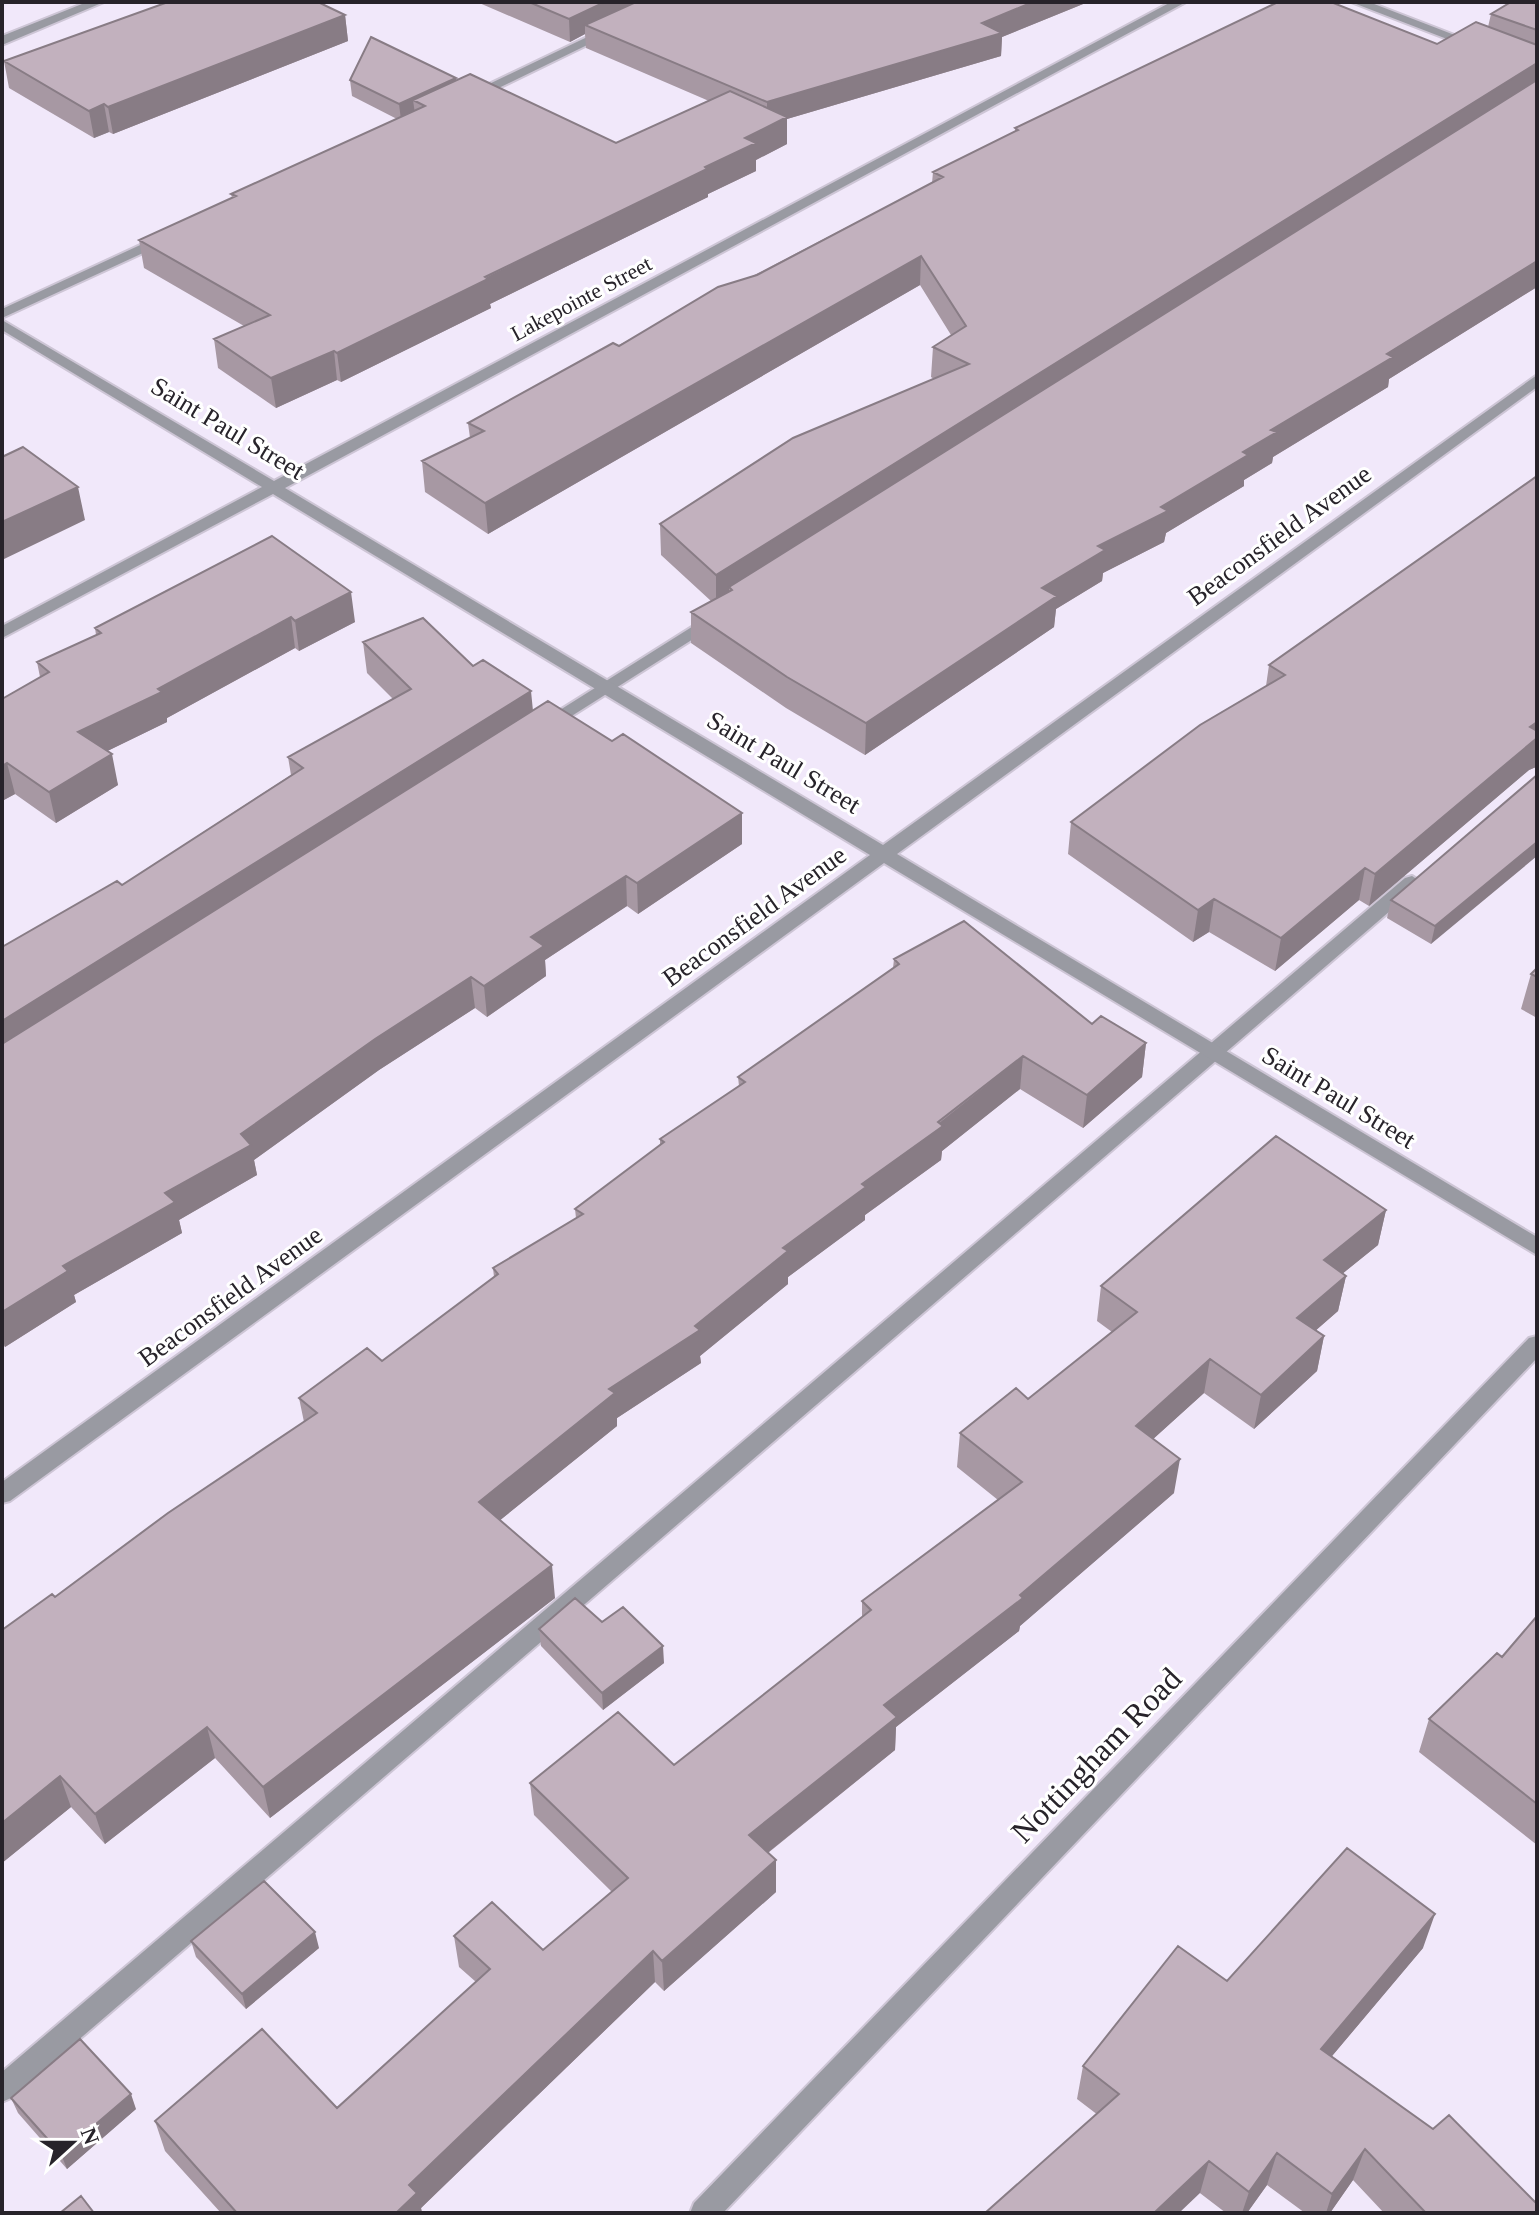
<svg xmlns="http://www.w3.org/2000/svg" width="1539" height="2215" viewBox="0 0 1539 2215" font-family="Georgia,serif">
  <rect width="100%" height="100%" fill="#f1e8fa"/>
  <g fill="none" stroke-linecap="round" stroke-linejoin="round">
    <g stroke="#cdc5d5" stroke-width="4">
      <path id="lane" d="M 1351,2 L 1369,2 L 1483,46 L 1473,49 Z
        M 606,28 L 616,31 L 474,100 L 462,97 Z
        M 164,234 L 169,235 L 169,241 L 2,318 L 2,309 Z
        M 714,613 L 720,614 L 722,618 L 720,622 L 548,731 L 542,732 L 533,727 Z
        M 1412,876 L 1421,882 L 1419,886 L 11,2098 L 2,2102 L 2,2072 L 1405,878 Z"/>
    </g>
    <g stroke="#cdc5d5" stroke-width="4">
      <path id="street" d="M 87,2 L 104,2 L 2,45 L 2,36 Z
        M 1171,2 L 1186,2 L 285,488 L 883,845 L 1537,375 L 1537,387 L 897,854 L 1537,1237 L 1537,1255 L 884,863 L 10,1501 L 2,1503 L 2,1482 L 870,855 L 273,494 L 2,638 L 2,626 L 262,487 L 2,330 L 2,320 L 274,481 Z
        M 1537,1336 L 1537,1358 L 723,2213 L 690,2213 L 694,2203 L 1529,1338 Z"/>
    </g>
    <use href="#lane" fill="#999aa2" fill-rule="evenodd"/>
    <use href="#street" fill="#999aa2" fill-rule="evenodd"/>
  </g>
  <path fill="#a798a3" d="M 477,2 L 1088,2 L 1002,37 L 1001,56 L 787,119 L 787,144 L 756,160 L 756,171 L 708,194 L 708,197 L 490,304 L 491,308 L 341,382 L 337,380 L 276,408 L 218,368 L 214,339 L 244,326 L 144,268 L 139,240 L 232,198 L 231,194 L 397,119 L 352,96 L 350,80 L 456,80 L 616,143 L 709,101 L 586,48 L 585,34 L 570,42 Z
    M 1537,2 L 1537,287 L 1389,379 L 1388,387 L 1273,457 L 1272,463 L 1244,480 L 1244,486 L 1166,533 L 1164,542 L 1103,573 L 1102,581 L 1056,609 L 1054,627 L 865,755 L 786,708 L 691,643 L 691,612 L 711,601 L 661,555 L 660,524 L 934,379 L 931,377 L 933,347 L 951,335 L 920,285 L 488,534 L 425,492 L 422,461 L 470,438 L 468,423 L 932,183 L 933,172 L 1015,132 L 1015,128 L 1437,44 L 1488,27 L 1491,14 Z
    M 345,15 L 348,41 L 113,134 L 109,132 L 94,138 L 9,88 L 4,61 Z
    M 1537,476 L 1536,767 L 1529,770 L 1369,906 L 1359,900 L 1275,971 L 1209,932 L 1193,942 L 1068,854 L 1071,822 L 1266,686 L 1269,665 Z
    M 272,536 L 355,622 L 299,651 L 295,648 L 167,718 L 167,722 L 107,751 L 118,785 L 56,823 L 15,794 L 2,801 L 2,699 L 40,677 L 37,662 L 96,635 L 95,628 Z
    M 363,642 L 473,666 L 533,711 L 612,741 L 742,813 L 742,844 L 638,914 L 627,906 L 545,960 L 546,976 L 487,1017 L 475,1008 L 379,1070 L 254,1160 L 257,1175 L 179,1220 L 182,1233 L 74,1295 L 76,1302 L 5,1347 L 2,1343 L 2,947 L 122,885 L 291,775 L 288,757 L 393,699 L 367,673 Z
    M 1537,775 L 1431,944 L 1387,918 L 1391,900 Z
    M 894,959 L 1092,1024 L 1146,1043 L 1142,1077 L 1083,1128 L 1020,1089 L 942,1151 L 941,1160 L 865,1215 L 865,1220 L 788,1277 L 788,1284 L 700,1356 L 701,1363 L 617,1418 L 617,1426 L 500,1520 L 555,1598 L 270,1818 L 215,1758 L 105,1844 L 71,1807 L 2,1863 L 55,1597 L 304,1422 L 299,1398 L 382,1361 L 494,1277 L 493,1268 L 576,1218 L 575,1209 L 660,1145 L 660,1139 L 739,1086 L 738,1077 L 893,968 Z
    M 1537,968 L 1537,1018 L 1521,1009 L 1531,974 Z
    M 1386,1210 L 1378,1245 L 1342,1274 L 1346,1276 L 1338,1311 L 1316,1330 L 1324,1336 L 1317,1371 L 1254,1429 L 1204,1393 L 1153,1439 L 1174,1493 L 1020,1626 L 1019,1631 L 896,1727 L 895,1750 L 768,1853 L 776,1892 L 664,1991 L 655,1982 L 421,2208 L 422,2213 L 221,2213 L 165,2151 L 155,2121 L 337,2108 L 476,1982 L 459,1967 L 454,1936 L 543,1950 L 612,1892 L 534,1815 L 530,1783 L 674,1765 L 862,1618 L 862,1601 L 998,1500 L 957,1467 L 960,1433 L 1028,1399 L 1112,1332 L 1097,1321 L 1101,1286 Z
    M 1537,1616 L 1537,1845 L 1419,1752 L 1429,1719 L 1502,1657 Z
    M 602,1622 L 664,1663 L 603,1710 L 541,1646 L 539,1629 Z
    M 191,1941 L 319,1948 L 246,2009 L 196,1957 Z
    M 1423,1948 L 1332,2056 L 1537,2213 L 1384,2213 L 1353,2180 L 1330,2213 L 1305,2213 L 1267,2185 L 1247,2213 L 1226,2213 L 1077,2099 L 1083,2066 L 1227,1981 Z
    M 11,2098 L 136,2109 L 67,2169 L 18,2113 Z"/>
  <path fill="#887c85" d="M 605,2 L 655,2 L 585,25 L 585,34 L 570,42 L 569,19 Z
    M 1033,2 L 1088,2 L 1002,37 L 1001,56 L 787,119 L 787,144 L 756,160 L 756,171 L 708,194 L 708,197 L 490,304 L 491,308 L 341,382 L 337,353 L 705,167 L 745,138 L 767,125 L 767,102 L 982,23 Z
    M 345,15 L 348,41 L 113,134 L 108,107 Z
    M 1537,63 L 1537,81 L 732,590 L 729,587 L 729,598 L 716,606 L 716,575 Z
    M 456,78 L 457,94 L 413,100 L 415,114 L 401,120 L 399,104 Z
    M 104,104 L 109,132 L 94,138 L 89,111 Z
    M 921,256 L 920,285 L 488,534 L 485,503 Z
    M 1537,261 L 1537,287 L 1389,379 L 1388,387 L 1273,457 L 1272,463 L 1244,480 L 1244,486 L 1166,533 L 1164,542 L 1103,573 L 1102,581 L 1056,609 L 1054,627 L 865,755 L 866,723 L 1098,546 L 1161,507 L 1243,452 L 1271,430 L 1387,354 Z
    M 334,351 L 337,380 L 276,408 L 271,378 Z
    M 78,487 L 85,520 L 2,560 L 2,522 Z
    M 351,592 L 355,622 L 299,651 L 295,621 Z
    M 291,617 L 295,648 L 167,718 L 167,722 L 85,762 L 78,732 Z
    M 531,691 L 534,721 L 2,1057 L 2,1021 Z
    M 1537,722 L 1536,767 L 1529,770 L 1369,906 L 1375,874 L 1530,727 Z
    M 112,754 L 118,785 L 56,823 L 49,792 Z
    M 7,763 L 15,794 L 2,801 L 2,766 Z
    M 742,813 L 742,844 L 638,914 L 637,883 Z
    M 1537,842 L 1537,856 L 1431,944 L 1435,926 Z
    M 1365,868 L 1359,900 L 1275,971 L 1281,938 Z
    M 626,876 L 627,906 L 545,960 L 546,976 L 487,1017 L 484,986 L 531,937 Z
    M 1214,899 L 1209,932 L 1193,942 L 1198,910 Z
    M 471,977 L 475,1008 L 379,1070 L 254,1160 L 257,1175 L 179,1220 L 182,1233 L 74,1295 L 76,1302 L 5,1347 L 2,1337 L 2,1312 L 63,1266 L 165,1193 L 241,1134 L 375,1039 Z
    M 1146,1043 L 1142,1077 L 1083,1128 L 1087,1095 Z
    M 1023,1056 L 1020,1089 L 942,1151 L 941,1160 L 865,1215 L 865,1220 L 788,1277 L 788,1284 L 700,1356 L 701,1363 L 617,1418 L 617,1426 L 483,1534 L 479,1502 L 609,1389 L 695,1326 L 783,1248 Z
    M 1386,1210 L 1378,1245 L 1316,1295 L 1324,1260 Z
    M 1346,1276 L 1338,1311 L 1290,1353 L 1297,1318 Z
    M 1324,1336 L 1317,1371 L 1254,1429 L 1261,1395 Z
    M 1210,1359 L 1204,1393 L 1130,1460 L 1136,1426 Z
    M 1180,1459 L 1174,1493 L 1020,1626 L 1019,1631 L 896,1727 L 895,1750 L 750,1867 L 749,1835 L 884,1705 L 1020,1595 Z
    M 552,1565 L 555,1598 L 270,1818 L 263,1787 Z
    M 663,1646 L 664,1663 L 603,1710 L 602,1693 Z
    M 207,1727 L 215,1758 L 105,1844 L 95,1814 Z
    M 60,1776 L 71,1807 L 2,1863 L 2,1823 Z
    M 776,1860 L 776,1892 L 664,1991 L 662,1961 Z
    M 1435,1914 L 1423,1948 L 1311,2081 L 1321,2049 Z
    M 315,1932 L 319,1948 L 246,2009 L 242,1994 Z
    M 653,1951 L 655,1982 L 421,2208 L 422,2213 L 396,2213 L 409,2185 Z
    M 131,2094 L 136,2109 L 67,2169 L 61,2154 Z
    M 1365,2149 L 1353,2180 L 1330,2213 L 1326,2213 L 1332,2194 Z
    M 1277,2153 L 1267,2185 L 1247,2213 L 1242,2213 L 1249,2192 Z
    M 1209,2161 L 1200,2193 L 1179,2213 L 1154,2213 Z"/>
  <path fill="#c2b1be" stroke="#887c85" stroke-width="2" d="M 168,2 L 318,2 L 345,15 L 108,107 L 104,104 L 89,111 L 4,61 Z
    M 529,2 L 605,2 L 569,19 Z
    M 636,2 L 1033,2 L 982,23 L 1002,33 L 767,102 L 585,25 Z
    M 1278,2 L 1331,2 L 1437,44 L 1476,22 L 1537,45 L 1537,63 L 716,575 L 660,524 L 793,438 L 969,364 L 933,347 L 966,326 L 921,256 L 485,503 L 422,461 L 484,431 L 468,423 L 613,343 L 619,346 L 718,287 L 757,275 L 943,177 L 933,172 L 1018,130 L 1015,128 Z
    M 1511,2 L 1537,2 L 1537,30 L 1491,14 Z
    M 371,37 L 456,78 L 399,104 L 350,80 Z
    M 470,74 L 616,143 L 730,91 L 787,117 L 745,138 L 756,143 L 705,167 L 707,169 L 485,277 L 488,279 L 337,353 L 334,351 L 271,378 L 214,339 L 270,315 L 139,240 L 236,196 L 231,194 L 425,106 L 413,100 Z
    M 1537,80 L 1537,261 L 1387,354 L 1393,357 L 1271,430 L 1277,432 L 1243,452 L 1248,455 L 1161,507 L 1168,511 L 1098,546 L 1105,550 L 1042,588 L 1057,596 L 866,723 L 787,677 L 691,612 L 732,590 L 729,587 Z
    M 23,447 L 78,487 L 2,522 L 2,457 Z
    M 1537,476 L 1537,722 L 1530,727 L 1537,731 L 1537,738 L 1375,874 L 1365,868 L 1281,938 L 1214,899 L 1198,910 L 1071,822 L 1200,725 L 1285,675 L 1269,665 Z
    M 272,536 L 351,592 L 295,621 L 291,617 L 158,689 L 162,692 L 78,732 L 112,754 L 49,792 L 7,763 L 2,766 L 2,699 L 49,672 L 37,662 L 101,633 L 95,628 Z
    M 423,618 L 473,666 L 483,660 L 531,691 L 2,1021 L 2,947 L 117,881 L 122,885 L 303,768 L 288,757 L 411,689 L 363,642 Z
    M 548,701 L 612,741 L 623,734 L 742,813 L 637,883 L 626,876 L 531,937 L 544,946 L 484,986 L 471,977 L 375,1039 L 241,1134 L 251,1145 L 165,1193 L 175,1202 L 63,1266 L 68,1271 L 2,1312 L 2,1044 Z
    M 1537,775 L 1537,842 L 1435,926 L 1391,900 Z
    M 964,921 L 1092,1024 L 1101,1016 L 1146,1043 L 1087,1095 L 1023,1056 L 938,1122 L 943,1126 L 862,1184 L 866,1187 L 783,1248 L 788,1251 L 695,1326 L 700,1330 L 609,1389 L 615,1393 L 479,1502 L 552,1565 L 263,1787 L 207,1727 L 95,1814 L 60,1776 L 2,1823 L 2,1630 L 52,1594 L 55,1597 L 168,1513 L 317,1413 L 299,1398 L 367,1348 L 382,1361 L 498,1274 L 493,1268 L 583,1214 L 575,1209 L 664,1142 L 660,1139 L 745,1082 L 738,1077 L 899,964 L 894,959 Z
    M 1537,968 L 1537,977 L 1531,974 Z
    M 1276,1136 L 1386,1210 L 1324,1260 L 1346,1276 L 1297,1318 L 1324,1336 L 1261,1395 L 1210,1359 L 1136,1426 L 1180,1459 L 1020,1595 L 1023,1598 L 884,1705 L 897,1717 L 749,1835 L 776,1860 L 662,1961 L 653,1951 L 409,2185 L 417,2193 L 396,2213 L 237,2213 L 155,2121 L 262,2029 L 337,2108 L 490,1969 L 454,1936 L 492,1902 L 543,1950 L 628,1878 L 530,1783 L 618,1712 L 674,1765 L 871,1610 L 862,1601 L 1022,1482 L 960,1433 L 1016,1388 L 1028,1399 L 1137,1312 L 1101,1286 Z
    M 575,1598 L 602,1622 L 623,1607 L 663,1646 L 602,1693 L 539,1629 Z
    M 1537,1616 L 1537,1804 L 1429,1719 L 1497,1653 L 1502,1657 Z
    M 1347,1848 L 1435,1914 L 1321,2049 L 1433,2129 L 1449,2115 L 1537,2204 L 1537,2213 L 1426,2213 L 1365,2149 L 1332,2194 L 1277,2153 L 1249,2192 L 1209,2161 L 1154,2213 L 985,2213 L 1119,2094 L 1083,2066 L 1178,1946 L 1227,1981 Z
    M 264,1881 L 315,1932 L 242,1994 L 191,1941 Z
    M 80,2039 L 131,2094 L 61,2154 L 11,2098 Z
    M 81,2196 L 94,2213 L 60,2213 Z"/>
  <g text-anchor="middle" stroke-width="6" stroke-linejoin="round" paint-order="stroke">
    <g font-size="22" fill="#27232a" stroke="#fff">
      <text transform="translate(581 298) rotate(-28)" y="8">Lakepointe Street</text>
    </g>
    <g font-size="26" fill="#27232a" stroke="#fff">
      <text transform="translate(228 428) rotate(31)" y="9">Saint Paul Street</text>
      <text transform="translate(1279 535) rotate(-36)" y="9">Beaconsfield Avenue</text>
      <text transform="translate(784 762) rotate(31)" y="9">Saint Paul Street</text>
      <text transform="translate(754 916) rotate(-36)" y="9">Beaconsfield Avenue</text>
      <text transform="translate(1339 1097) rotate(31)" y="9">Saint Paul Street</text>
      <text transform="translate(230 1296) rotate(-36)" y="9">Beaconsfield Avenue</text>
    </g>
    <g font-size="32" fill="#27232a" stroke="#fff">
      <text transform="translate(1096 1755) rotate(-46)" y="11">Nottingham Road</text>
    </g>
  </g>
  <rect width="1539" height="2215" fill="none" stroke="#27232a" stroke-width="8"/>
  <g transform="translate(72 2143) rotate(69)" stroke="#ffffff" stroke-width="6" paint-order="stroke">
  <path d="M0-6L14 30L0 20L-14 30Z" fill="#27232a"/>
  <text y="-12" font-size="22" font-weight="bold" text-anchor="middle" fill="#27232a">N</text>
  </g>
</svg>
